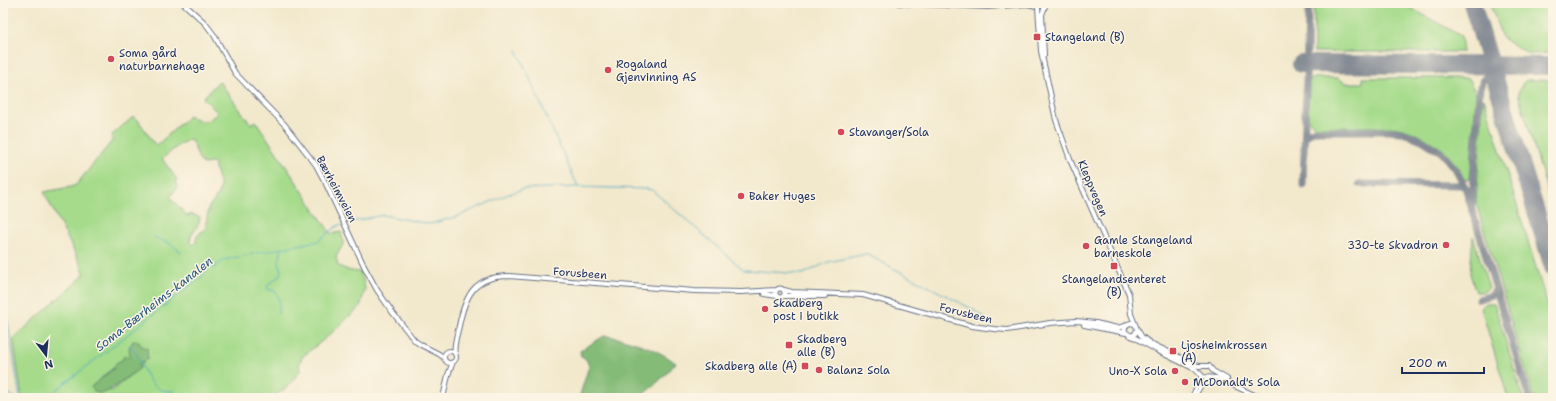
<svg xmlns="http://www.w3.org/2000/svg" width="1556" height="401" viewBox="0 0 1556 401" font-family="'Shantell Sans',sans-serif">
  <rect width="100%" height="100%" fill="#fcf5e5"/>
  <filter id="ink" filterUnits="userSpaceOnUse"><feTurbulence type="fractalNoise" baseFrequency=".025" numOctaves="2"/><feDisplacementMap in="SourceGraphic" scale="8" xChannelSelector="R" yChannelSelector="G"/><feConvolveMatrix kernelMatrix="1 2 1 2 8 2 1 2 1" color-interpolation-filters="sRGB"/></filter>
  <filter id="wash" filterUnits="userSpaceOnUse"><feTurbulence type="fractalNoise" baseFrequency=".012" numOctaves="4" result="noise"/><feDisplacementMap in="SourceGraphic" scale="16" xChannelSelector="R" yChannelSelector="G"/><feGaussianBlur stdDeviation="0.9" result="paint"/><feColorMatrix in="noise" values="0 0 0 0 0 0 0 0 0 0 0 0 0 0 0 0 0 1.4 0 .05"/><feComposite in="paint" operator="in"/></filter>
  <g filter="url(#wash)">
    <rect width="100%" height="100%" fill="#f2e8cc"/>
    <path fill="#a6db8b" stroke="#608574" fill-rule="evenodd" d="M 1318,3 L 1402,3 L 1461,36 L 1463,52 L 1314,52 L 1314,10 Z
      M 1490,3 L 1553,3 L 1553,53 L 1529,54 L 1502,38 Z
      M 1315,78 L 1338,78 L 1345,83 L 1363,83 L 1363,78 L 1468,78 L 1476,94 L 1470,178 L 1467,180 L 1464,179 C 1450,154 1427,134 1398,128 C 1390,126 1381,128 1373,127 C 1354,127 1334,127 1315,127 L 1308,119 L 1309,83 L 1311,79 Z
      M 1527,80 L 1553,80 L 1553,210 L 1518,93 L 1523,83 Z
      M 219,81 L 249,122 L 252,124 L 255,121 L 257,123 L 331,234 L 341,232 L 344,243 L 336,257 L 338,266 L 351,271 L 360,272 L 364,283 L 365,289 L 360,307 L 327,337 L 303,356 L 299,363 L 300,371 L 286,388 L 273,397 L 22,398 L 13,339 L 82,277 L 84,273 L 82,267 L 44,192 L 71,187 L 76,185 L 112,141 L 112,135 L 133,117 L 138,120 L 156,146 L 189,116 C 205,122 203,125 218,113 L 203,98 ZM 190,139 C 196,147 196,157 203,164 L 213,163 L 215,165 L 215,169 L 220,185 L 220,189 L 214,201 L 209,206 L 205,230 C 199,233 196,235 196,242 L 193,245 L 190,242 L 191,235 L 199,223 L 200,217 L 190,214 L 189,216 L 187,216 L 170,197 L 177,187 L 176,178 L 162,159 L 180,144 ZM 130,356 L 144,362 L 139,364 L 140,368 L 123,381 L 112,391 L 91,387 L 122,360 Z
      M 1484,98 L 1553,323 L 1553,398 L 1534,398 L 1476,203 L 1483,103 Z
      M 1473,236 L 1489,288 L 1483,292 L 1476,292 L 1470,274 Z
      M 1486,303 L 1494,303 L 1523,398 L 1508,398 L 1481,308 Z"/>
    <path fill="#84bb77" stroke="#50756a" d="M 604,336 L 608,336 C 633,341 656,348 676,363 L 660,380 L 639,398 L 579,398 L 589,366 L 586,359 L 581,357 L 580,351 Z
      M 133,341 L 138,341 L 142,347 L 147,348 L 148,359 L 139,364 L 140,368 C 134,373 128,376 122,381 C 113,388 100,401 91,387 L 113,369 L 116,363 L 122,360 L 124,356 L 130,356 L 129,348 Z"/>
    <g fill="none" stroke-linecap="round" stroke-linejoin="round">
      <path stroke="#43a8c3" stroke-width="1" d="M 517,50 L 578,187
        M 346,223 L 383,215 L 430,224 L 459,216 L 506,195 L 523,189 L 578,187 L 647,189 L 652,190 L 744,270 L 803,274 L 828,262 L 866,254 L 974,310 L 986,320
        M 154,237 L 171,244 L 182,253
        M 213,269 L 223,260 L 318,241 L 337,226 L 343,224
        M 3,292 L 20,398
        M 278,314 L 279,299 L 275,291 L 267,289 C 267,280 279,282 281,271 C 277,260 280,259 282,248
        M 129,345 C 132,348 135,352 137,355 C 146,373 149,394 175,391
        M 3,390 L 16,398
        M 46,398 L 208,272"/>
      <path stroke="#868c95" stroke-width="7" d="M 1306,71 L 1309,67 L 1315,65
        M 1305,138 L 1307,134 L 1313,131 L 1389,131 L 1401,132 L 1422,140 L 1441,152 L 1455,168 L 1465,187 L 1496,289 L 1492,295 L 1479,299
        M 1359,184 L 1461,185 L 1466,188
        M 1303,185 L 1308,14 L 1310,3
        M 1472,204 L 1480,87 L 1492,65
        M 1496,289 L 1529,398"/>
      <path stroke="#868c95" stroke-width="18" d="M 1472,3 L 1553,267
        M 1301,64 L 1553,66"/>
    </g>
  </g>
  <g filter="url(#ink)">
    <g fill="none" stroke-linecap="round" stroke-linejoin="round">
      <g stroke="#667084" stroke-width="5">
        <path id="minor" d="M 1191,398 L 1200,380 L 1201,374
          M 1194,398 L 1203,383 L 1208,378"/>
      </g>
      <g stroke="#667084" stroke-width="6">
        <path id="major" d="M 183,3 L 205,23 L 214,35 L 235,73 L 285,125 L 316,165 L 325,182 L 365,268 L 377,290 L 393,313 L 415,341 L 421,345 L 439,354 L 444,358
          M 898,3 L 988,7 L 1027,4 L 1036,6
          M 1038,7 L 1041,51 L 1056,120 L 1071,162 L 1129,294 L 1131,314 L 1135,324
          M 1044,55 L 1042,15 L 1045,6
          M775.5 293a4.5 4.5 0 1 1 9 0a4.5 4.5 0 1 1-9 0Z
          M 784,290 L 792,292 L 863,295 L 972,326 L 994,329 L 1007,330 L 1050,323 L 1076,321 L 1096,323 L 1117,328 L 1125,326
          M 764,294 L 777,296
          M 783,296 L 825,296
          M 1084,325 L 1126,333
          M 1137,329 L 1142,337 L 1150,343 L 1198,366 L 1209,366 L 1213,371 L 1227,379
          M 1131,336 L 1135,334 L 1137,329 L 1135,324 L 1131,323 C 1126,324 1124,327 1125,332 L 1158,351 L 1195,369 L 1203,377 L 1217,378 L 1261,398
          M444 357a6 6 0 1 1 12 0a6 6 0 1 1-12 0Z
          M 455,354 C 453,345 457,335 459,326 C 465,296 474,276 509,276 L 694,291 L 741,292 L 777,290
          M 1260,395 L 1267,398
          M 443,398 L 448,375 L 453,362"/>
      </g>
      <use href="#minor" stroke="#fff" stroke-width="3"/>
      <use href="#major" stroke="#fff" stroke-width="4"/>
    </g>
  </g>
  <g fill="#d1495b" stroke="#fcf5e5" stroke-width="1.5">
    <rect x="1033" y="33" width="8" height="8" rx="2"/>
    <circle cx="111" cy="59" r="4"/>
    <circle cx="608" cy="70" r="4"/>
    <circle cx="841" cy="132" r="4"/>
    <circle cx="741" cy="196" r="4"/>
    <circle cx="1446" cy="245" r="4"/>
    <circle cx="1086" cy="246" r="4"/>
    <rect x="1110" y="262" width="8" height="8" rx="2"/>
    <circle cx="765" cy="309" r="4"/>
    <rect x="785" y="341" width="8" height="8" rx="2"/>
    <rect x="1169" y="347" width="8" height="8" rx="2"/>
    <rect x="801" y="362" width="8" height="8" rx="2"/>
    <circle cx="819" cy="370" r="4"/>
    <circle cx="1175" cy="371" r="4"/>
    <circle cx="1185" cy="382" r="4"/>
  </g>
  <g text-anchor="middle" stroke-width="3" stroke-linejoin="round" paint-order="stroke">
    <g font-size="11" fill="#1b2f5e" stroke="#fcf5e5" text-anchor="start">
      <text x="1045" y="41">Stangeland (B)</text>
      <text x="119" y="57">Soma gård<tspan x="119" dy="13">naturbarnehage</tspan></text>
      <text x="616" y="68">Rogaland<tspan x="616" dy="13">Gjenvinning AS</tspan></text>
      <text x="849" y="136">Stavanger/Sola</text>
      <text x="749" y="200">Baker Huges</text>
      <text x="1094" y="244">Gamle Stangeland<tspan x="1094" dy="13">barneskole</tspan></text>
      <text x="1438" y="249" text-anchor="end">330-te Skvadron</text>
      <text x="1114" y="283" text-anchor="middle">Stangelandsenteret<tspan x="1114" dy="13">(B)</tspan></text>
      <text x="773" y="307">Skadberg<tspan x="773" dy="13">post i butikk</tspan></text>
      <text x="797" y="343">Skadberg<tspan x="797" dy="13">alle (B)</tspan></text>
      <text x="1181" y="349">Ljosheimkrossen<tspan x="1181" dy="13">(A)</tspan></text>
      <text x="797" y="370" text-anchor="end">Skadberg alle (A)</text>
      <text x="827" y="374">Balanz Sola</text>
      <text x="1167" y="375" text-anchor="end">Uno-X Sola</text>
      <text x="1193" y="386">McDonald's Sola</text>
    </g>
    <g font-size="11" fill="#1b2f5e" stroke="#fcf5e5">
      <text transform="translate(1093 188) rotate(67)" y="4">Kleppvegen</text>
      <text transform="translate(337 189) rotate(62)" y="4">Bærheimveien</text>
      <text transform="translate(580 273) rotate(4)" y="4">Forusbeen</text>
      <text transform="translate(966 313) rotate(14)" y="4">Forusbeen</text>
    </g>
    <g font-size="12" font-style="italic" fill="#295981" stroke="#fcf5e5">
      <text transform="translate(154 304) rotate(-38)" y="4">Soma-Bærheims-kanalen</text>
    </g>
  </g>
  <rect width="1556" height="401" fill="none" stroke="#fcf5e5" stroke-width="16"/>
  <g transform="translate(46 355) rotate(164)" stroke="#fcf5e5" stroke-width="3" paint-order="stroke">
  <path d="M0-3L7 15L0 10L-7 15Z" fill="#1b2f5e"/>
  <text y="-6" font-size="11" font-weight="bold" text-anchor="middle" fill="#1b2f5e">N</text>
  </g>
  <path d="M1402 367v6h82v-6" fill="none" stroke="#1b2f5e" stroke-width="2"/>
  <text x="1408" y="367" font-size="12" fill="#1b2f5e" stroke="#fcf5e5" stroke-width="3" paint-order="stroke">200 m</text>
</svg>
